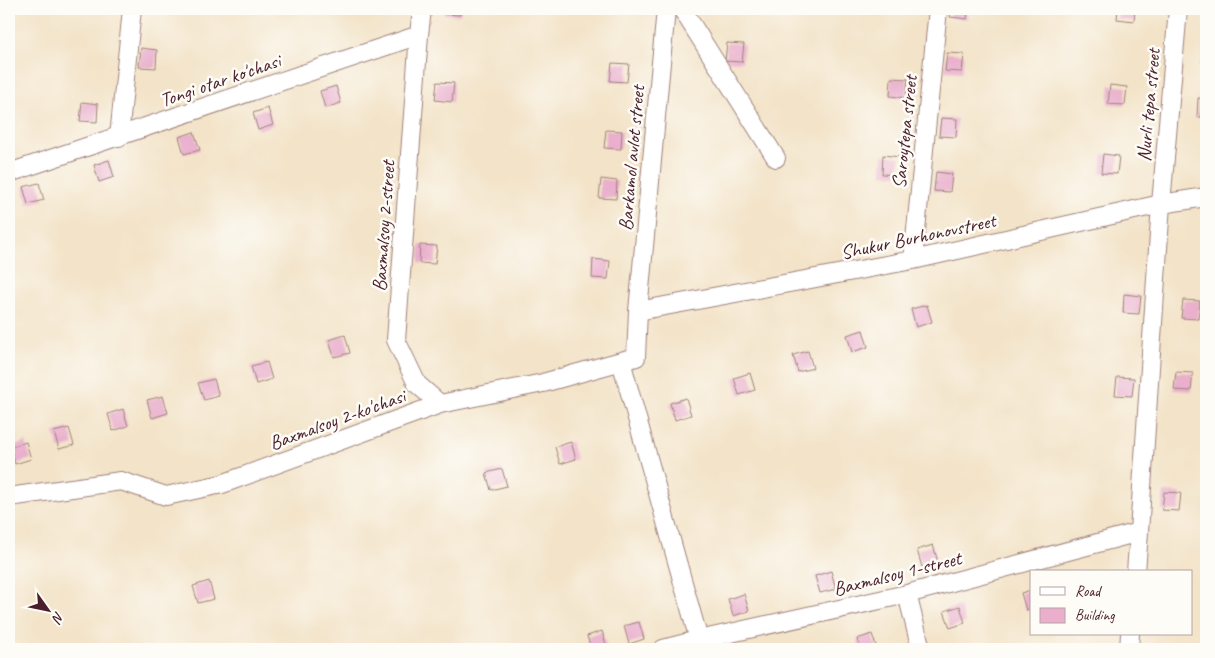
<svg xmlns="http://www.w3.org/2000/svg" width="1215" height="658" viewBox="0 0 1215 658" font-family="Caveat,sans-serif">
  <rect width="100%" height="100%" fill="#fdfcf7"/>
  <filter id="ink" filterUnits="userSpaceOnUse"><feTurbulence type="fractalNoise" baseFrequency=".02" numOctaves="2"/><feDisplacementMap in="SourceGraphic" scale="10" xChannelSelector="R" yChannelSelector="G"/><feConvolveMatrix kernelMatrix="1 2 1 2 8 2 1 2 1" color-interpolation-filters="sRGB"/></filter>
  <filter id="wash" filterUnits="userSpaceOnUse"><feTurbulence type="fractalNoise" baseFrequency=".0096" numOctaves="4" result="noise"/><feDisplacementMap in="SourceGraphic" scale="20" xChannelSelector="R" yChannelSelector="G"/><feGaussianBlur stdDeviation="1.12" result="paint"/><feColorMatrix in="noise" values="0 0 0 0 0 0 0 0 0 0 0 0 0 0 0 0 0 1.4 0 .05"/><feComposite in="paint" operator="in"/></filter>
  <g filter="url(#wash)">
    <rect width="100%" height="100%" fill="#f3e3c8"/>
    <g id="blocks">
      <path fill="#e9afcc" d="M 91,9 L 108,9 L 107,12 L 91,11 Z
        M 445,9 L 461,9 L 460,15 L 444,14 Z
        M 731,9 L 747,9 L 747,13 L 730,12 Z
        M 951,9 L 968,9 L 967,19 L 950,17 Z
        M 1118,9 L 1135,9 L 1134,21 L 1117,19 Z
        M 727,43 L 744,44 L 742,62 L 725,61 Z
        M 1204,44 L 1206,44 L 1206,63 L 1202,62 Z
        M 141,48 L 157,50 L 156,68 L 139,67 Z
        M 947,53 L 964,54 L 962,72 L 945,71 Z
        M 612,63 L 629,64 L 627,82 L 610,81 Z
        M 891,78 L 908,79 L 906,98 L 890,96 Z
        M 437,82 L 454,83 L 452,102 L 435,100 Z
        M 1110,85 L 1127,87 L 1125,105 L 1108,104 Z
        M 336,86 L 341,103 L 325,108 L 320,91 Z
        M 1198,98 L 1206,99 L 1206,117 L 1197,117 Z
        M 82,102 L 98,104 L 97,122 L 80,121 Z
        M 268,108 L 273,125 L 258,130 L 253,113 Z
        M 941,118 L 957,119 L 956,137 L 939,136 Z
        M 606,130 L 622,131 L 621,149 L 604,148 Z
        M 194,132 L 200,150 L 184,154 L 179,137 Z
        M 1103,154 L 1119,156 L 1117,174 L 1101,173 Z
        M 883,155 L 900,157 L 898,175 L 882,174 Z
        M 109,160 L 114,177 L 99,182 L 94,165 Z
        M 936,172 L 952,174 L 950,192 L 934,191 Z
        M 601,179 L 617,181 L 616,199 L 599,198 Z
        M 39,183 L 44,200 L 28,204 L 23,187 Z
        M 420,245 L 437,246 L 435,264 L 419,263 Z
        M 593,259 L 610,261 L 608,279 L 592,278 Z
        M 1124,294 L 1141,296 L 1139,314 L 1123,313 Z
        M 1183,300 L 1200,301 L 1198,319 L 1181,318 Z
        M 927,305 L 932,322 L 916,327 L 911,309 Z
        M 863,330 L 868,347 L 852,352 L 847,335 Z
        M 345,335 L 350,353 L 334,357 L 329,340 Z
        M 808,351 L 813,368 L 798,372 L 793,355 Z
        M 267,362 L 272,379 L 256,384 L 251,366 Z
        M 1176,372 L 1193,373 L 1191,391 L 1174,390 Z
        M 750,373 L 755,390 L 739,395 L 734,378 Z
        M 1117,377 L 1134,378 L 1132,396 L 1115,395 Z
        M 214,379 L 219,396 L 204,400 L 198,383 Z
        M 163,396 L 168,413 L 152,418 L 147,400 Z
        M 686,398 L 691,415 L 675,420 L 670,403 Z
        M 123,409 L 128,426 L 113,431 L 108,414 Z
        M 69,428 L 74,445 L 59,449 L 54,432 Z
        M 26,442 L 31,459 L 15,464 L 10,447 Z
        M 571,442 L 576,459 L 560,464 L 555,447 Z
        M 502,469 L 507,486 L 491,490 L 486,473 Z
        M 1164,492 L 1181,493 L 1179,511 L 1162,510 Z
        M 933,545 L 938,562 L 922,567 L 917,550 Z
        M 831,571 L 836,589 L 820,593 L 815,576 Z
        M 209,581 L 214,599 L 198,603 L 193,586 Z
        M 1031,590 L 1031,609 L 1026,610 L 1021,593 Z
        M 744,594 L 749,611 L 733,616 L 728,599 Z
        M 960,606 L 965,623 L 950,628 L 944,611 Z
        M 639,622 L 644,639 L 629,644 L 624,626 Z
        M 602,631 L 607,648 L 591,649 L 587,636 Z
        M 872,634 L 877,649 L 860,649 L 857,639 Z
        M 1149,646 L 1166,648 L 1166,649 L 1149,649 Z"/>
    </g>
  </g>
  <g filter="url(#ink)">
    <use href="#blocks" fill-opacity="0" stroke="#9e817a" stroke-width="1"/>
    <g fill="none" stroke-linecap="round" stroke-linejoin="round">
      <g stroke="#9e817a" stroke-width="20">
        <path id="street" d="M 682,9 L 776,158
          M 419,35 L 396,340 L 417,384 L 440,404
          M 119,137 L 132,9
          M 9,173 L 419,35 L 422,9
          M 913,260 L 938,9
          M 638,311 L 913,260 L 1161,204 L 1206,197
          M 621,361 L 699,640
          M 9,497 L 121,481 L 166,496 L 222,484 L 440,404 L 543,383 L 636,357 L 638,311 L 666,9
          M 1136,572 L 1139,532
          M 907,594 L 921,649
          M 663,649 L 690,642 L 907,594 L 1139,532 L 1161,204 L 1178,9
          M 1129,649 L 1130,634"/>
      </g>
      <use href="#street" stroke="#fff" stroke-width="18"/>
    </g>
  </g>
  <g text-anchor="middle" stroke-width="5" stroke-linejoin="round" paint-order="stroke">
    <g font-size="20" fill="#4a1f2b" stroke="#fdfcf7">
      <text transform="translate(220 80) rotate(-19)" y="7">Tongi otar ko'chasi</text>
      <text transform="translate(1148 105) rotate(-85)" y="7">Nurli tepa street</text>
      <text transform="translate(904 132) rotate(-84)" y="7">Saroytepa street</text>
      <text transform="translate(631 158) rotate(-85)" y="7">Barkamol avlot street</text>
      <text transform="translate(383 226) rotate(-86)" y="7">Baxmalsoy 2-street</text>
      <text transform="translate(918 236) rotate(-12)" y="7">Shukur Burhonovstreet</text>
      <text transform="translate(337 419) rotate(-20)" y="7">Baxmalsoy 2-ko'chasi</text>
      <text transform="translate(897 573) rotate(-14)" y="7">Baxmalsoy 1-street</text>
    </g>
  </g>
  <rect width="1215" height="658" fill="none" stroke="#fdfcf7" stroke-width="30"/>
  <rect x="1030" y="570" width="162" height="65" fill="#fdfcf7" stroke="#b5a4a5"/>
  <rect x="1040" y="587" width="25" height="8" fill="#ffffff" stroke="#b5a4a5"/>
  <text x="1075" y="596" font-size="15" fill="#4a1f2b">Road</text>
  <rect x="1040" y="608" width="25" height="15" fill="#e9afcc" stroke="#b5a4a5"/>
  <text x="1075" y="620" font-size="15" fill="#4a1f2b">Building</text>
  <g transform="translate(48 610) rotate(123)" stroke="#fdfcf7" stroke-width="4" paint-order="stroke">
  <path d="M0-4L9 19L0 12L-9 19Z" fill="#4a1f2b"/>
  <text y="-8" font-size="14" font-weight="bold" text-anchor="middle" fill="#4a1f2b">N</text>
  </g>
</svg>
